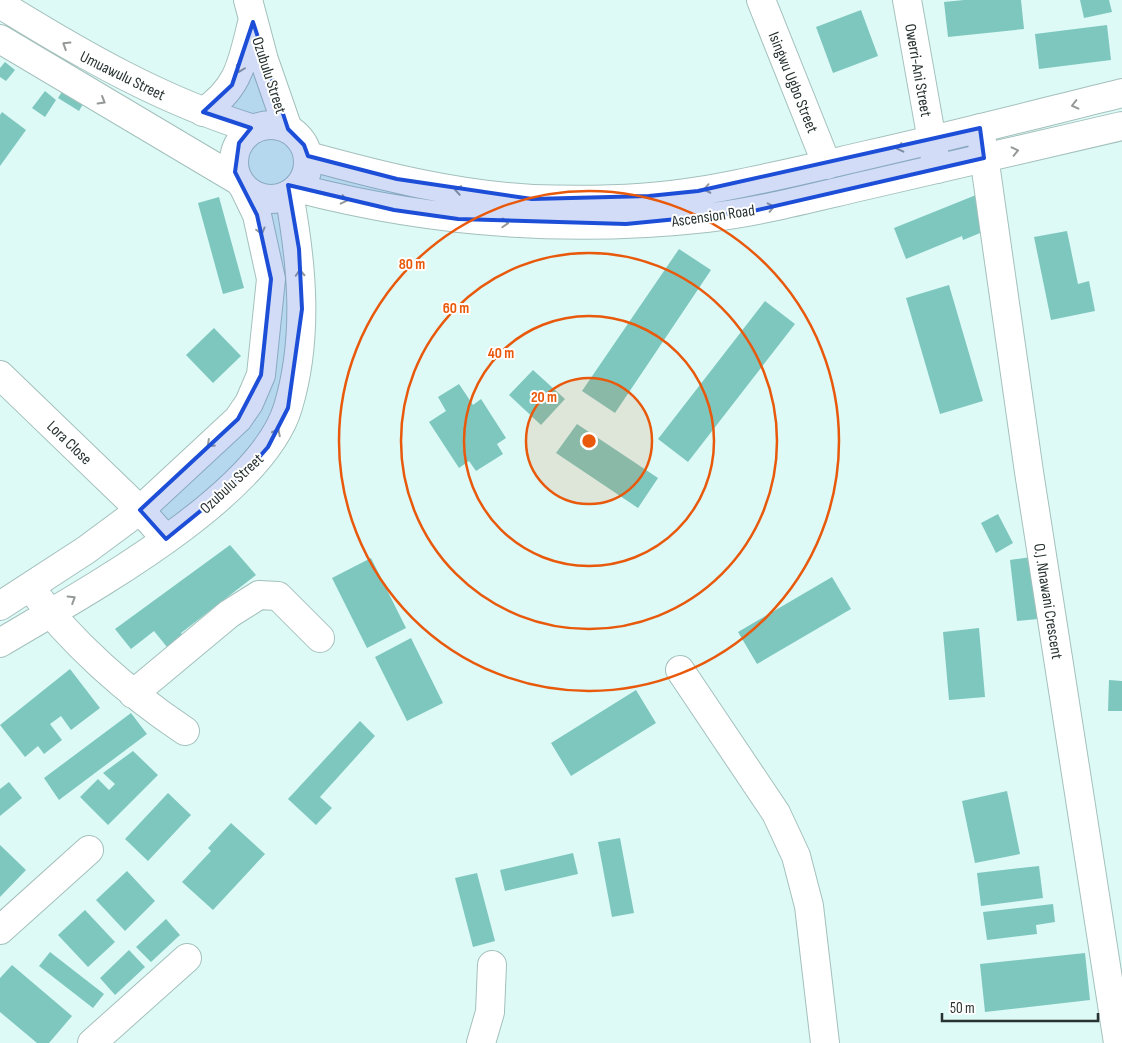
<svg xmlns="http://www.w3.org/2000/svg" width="1122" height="1043" viewBox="0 0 1122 1043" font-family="'Sofia Sans Condensed',sans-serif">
  <rect width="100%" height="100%" fill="#ddfaf6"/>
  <path fill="#7ec7bf" d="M 964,0 L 1021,0 L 1024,29 L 948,37 L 944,2 Z
    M 1080,0 L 1109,0 L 1112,12 L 1084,18 Z
    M 861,10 L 878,56 L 833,73 L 816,27 Z
    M 1107,25 L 1111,60 L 1039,69 L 1035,34 Z
    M 5,62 L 15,70 L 6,81 L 0,77 L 0,68 Z
    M 67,84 L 87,97 L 79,111 L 58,98 Z
    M 45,91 L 56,100 L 45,117 L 32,108 Z
    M 2,112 L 26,130 L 0,166 L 0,115 Z
    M 976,195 L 990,229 L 963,240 L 962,236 L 906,259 L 894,228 Z
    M 219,197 L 244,288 L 223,294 L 198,203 Z
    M 1067,231 L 1078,284 L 1089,281 L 1095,311 L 1051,320 L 1034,237 Z
    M 679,249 L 711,270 L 615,413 L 582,391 Z
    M 949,285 L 983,401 L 940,414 L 906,298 Z
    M 765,301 L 795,324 L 688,462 L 658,439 Z
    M 214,328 L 241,356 L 213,383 L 186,355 Z
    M 533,370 L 565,399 L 541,425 L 509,395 Z
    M 459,384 L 473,405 L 481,399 L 506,438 L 497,444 L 503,454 L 476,471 L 469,461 L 459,468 L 429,422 L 446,411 L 438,397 Z
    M 577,424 L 658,478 L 638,508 L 556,453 Z
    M 998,514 L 1013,543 L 996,553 L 981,523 Z
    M 230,545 L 256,575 L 181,633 L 186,640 L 171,652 L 154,631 L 131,649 L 115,629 Z
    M 1031,557 L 1038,619 L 1017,621 L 1010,560 Z
    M 371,558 L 406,628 L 367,648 L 332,578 Z
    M 832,577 L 851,609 L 757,664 L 738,632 Z
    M 979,628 L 985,697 L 949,700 L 943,632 Z
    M 411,638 L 443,703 L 407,721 L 375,657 Z
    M 70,669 L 100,708 L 71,730 L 61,716 L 50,724 L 62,740 L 44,754 L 38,746 L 25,757 L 0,725 Z
    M 1109,680 L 1122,681 L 1122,711 L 1108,711 Z
    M 636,690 L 656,723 L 571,776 L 551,743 Z
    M 131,713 L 147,734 L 59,800 L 44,778 Z
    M 360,721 L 375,736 L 320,797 L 332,808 L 316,825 L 288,799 Z
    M 133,751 L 158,775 L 108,825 L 80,797 L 98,779 L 109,790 L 115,784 L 103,773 Z
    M 9,782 L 22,798 L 0,816 L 0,789 Z
    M 1007,791 L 1020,854 L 975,863 L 962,801 Z
    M 168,793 L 191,815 L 148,861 L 125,839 Z
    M 231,823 L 265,854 L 213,910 L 182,882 L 211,851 L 208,848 Z
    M 620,838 L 634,913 L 612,917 L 598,842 Z
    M 0,845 L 26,870 L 0,897 Z
    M 573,853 L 578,874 L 505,891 L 500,870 Z
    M 1039,866 L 1043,898 L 981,906 L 977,873 Z
    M 127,871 L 155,901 L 125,931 L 96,900 Z
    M 477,873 L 495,941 L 473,947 L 455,878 Z
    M 1053,904 L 1055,922 L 1036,925 L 1037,934 L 987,940 L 983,912 Z
    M 85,910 L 115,942 L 88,967 L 58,935 Z
    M 166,919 L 180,935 L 151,962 L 136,947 Z
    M 129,950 L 145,967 L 115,995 L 100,978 Z
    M 50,952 L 104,994 L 93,1008 L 39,966 Z
    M 1085,953 L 1090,1000 L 985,1012 L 980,964 Z
    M 12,965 L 72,1016 L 49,1043 L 37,1043 L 0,1012 L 0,978 Z"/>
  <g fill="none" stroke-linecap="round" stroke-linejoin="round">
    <g stroke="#a4c0bc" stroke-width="30">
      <path id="minor" d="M 248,0 L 264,60 L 288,129
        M 761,0 L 827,165
        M 907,0 L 937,169
        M 203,112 C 239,88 242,63 252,23
        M 980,128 L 1029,472 L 1118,1043
        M 0,375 L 140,510 L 166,539
        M 30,587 C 70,642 128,693 185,731
        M 680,670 L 776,813 L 796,856 L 809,906 L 825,1043
        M 133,694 L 229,614 L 259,595 L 278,596 L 320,638
        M 0,930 L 89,850
        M 92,1043 L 187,958
        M 481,1043 L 490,1012 L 492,965"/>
    </g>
    <g stroke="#a4c0bc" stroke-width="30">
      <path id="major" d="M 0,4 C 81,54 162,101 254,129
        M 0,39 L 239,181
        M234 162a37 37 0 1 1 74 0a37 37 0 1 1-74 0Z
        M 308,156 C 381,176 456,195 533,199 C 587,201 645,200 699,191 C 755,182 811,168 867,155 C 952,136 1037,114 1122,93
        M 297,188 C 431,223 569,233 706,218 C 759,212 811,198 863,186 C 950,166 1036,146 1122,126
        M 0,606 L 86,550 L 140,510 L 238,419 L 249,403 L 261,375 L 271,279 L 257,215 L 243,186
        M 0,643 C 80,595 261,498 288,407 C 309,337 302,264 289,194"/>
    </g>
    <use href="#minor" stroke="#fff" stroke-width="28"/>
    <use href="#major" stroke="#fff" stroke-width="28"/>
  </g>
  <defs><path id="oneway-chevron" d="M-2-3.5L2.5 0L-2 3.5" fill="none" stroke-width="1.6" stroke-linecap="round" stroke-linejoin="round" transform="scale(1.25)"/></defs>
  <g stroke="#949998">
    <use href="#oneway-chevron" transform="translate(66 45) rotate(-148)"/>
    <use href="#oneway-chevron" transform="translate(240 69) rotate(111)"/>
    <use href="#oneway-chevron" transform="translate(102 101) rotate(30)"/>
    <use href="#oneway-chevron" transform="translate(1075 105) rotate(166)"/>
    <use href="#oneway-chevron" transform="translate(900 148) rotate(167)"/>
    <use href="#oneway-chevron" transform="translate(1015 151) rotate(-13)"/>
    <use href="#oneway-chevron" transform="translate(707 189) rotate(168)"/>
    <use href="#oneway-chevron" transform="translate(458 190) rotate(-170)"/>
    <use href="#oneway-chevron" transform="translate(344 200) rotate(13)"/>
    <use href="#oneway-chevron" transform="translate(771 207) rotate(-13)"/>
    <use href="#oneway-chevron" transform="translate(505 223) rotate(3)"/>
    <use href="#oneway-chevron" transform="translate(261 231) rotate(75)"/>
    <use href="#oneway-chevron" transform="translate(300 273) rotate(-93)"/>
    <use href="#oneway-chevron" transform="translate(277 432) rotate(-63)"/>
    <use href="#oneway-chevron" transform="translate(210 444) rotate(137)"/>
    <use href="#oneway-chevron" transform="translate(72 599) rotate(-32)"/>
  </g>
  <path fill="#1d4ed8" fill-opacity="0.2" stroke="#1d4ed8" stroke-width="4" stroke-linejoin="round" d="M 253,22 L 288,129 L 304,145 L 308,156 L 397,179 L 532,199 L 649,196 L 698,191 L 980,128 L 984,158 L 749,212 L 626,224 L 458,219 L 394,210 L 288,185 L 299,249 L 302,309 L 288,408 L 268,447 L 241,478 L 166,539 L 140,510 L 238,419 L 261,375 L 271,279 L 257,215 L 235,172 L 239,143 L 251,128 L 203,112 L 232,85 Z"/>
  <circle cx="589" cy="441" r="63" fill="#e8590c" fill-opacity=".12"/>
  <g fill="none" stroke="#e8590c" stroke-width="2.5">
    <circle cx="589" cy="441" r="63"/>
    <circle cx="589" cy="441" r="125"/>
    <circle cx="589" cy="441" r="188"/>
    <circle cx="589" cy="441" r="250"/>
  </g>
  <g text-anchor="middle" stroke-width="4" stroke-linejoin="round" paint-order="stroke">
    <g font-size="16" fill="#283331" stroke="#fff">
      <text transform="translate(919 70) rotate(80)" y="6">Owerri-Ani Street</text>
      <text transform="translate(123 75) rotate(26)" y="6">Umuawulu Street</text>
      <text transform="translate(270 75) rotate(72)" y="6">Ozubulu Street</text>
      <text transform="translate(794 82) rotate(68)" y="6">Isingwu Ugbo Street</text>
      <text transform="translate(713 215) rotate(-8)" y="6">Ascension Road</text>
      <text transform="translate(70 442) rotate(44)" y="6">Lora Close</text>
      <text transform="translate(231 483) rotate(-43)" y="6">Ozubulu Street</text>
      <text transform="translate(1049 601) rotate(81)" y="6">O.J .Nnawani Crescent</text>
    </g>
  </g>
  <circle cx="589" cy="441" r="8" fill="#e8590c" stroke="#fff" stroke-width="2.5"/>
  <g font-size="15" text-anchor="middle" font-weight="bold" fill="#e8590c" stroke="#fff" stroke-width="4" stroke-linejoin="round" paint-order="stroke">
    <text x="412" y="269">80 m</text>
    <text x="456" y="313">60 m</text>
    <text x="501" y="358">40 m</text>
    <text x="544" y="402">20 m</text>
  </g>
  <path d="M942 1013v8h156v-8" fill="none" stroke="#283331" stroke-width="2.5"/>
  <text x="950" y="1013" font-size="15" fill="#283331" stroke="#ffffff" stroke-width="4" paint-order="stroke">50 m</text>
</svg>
